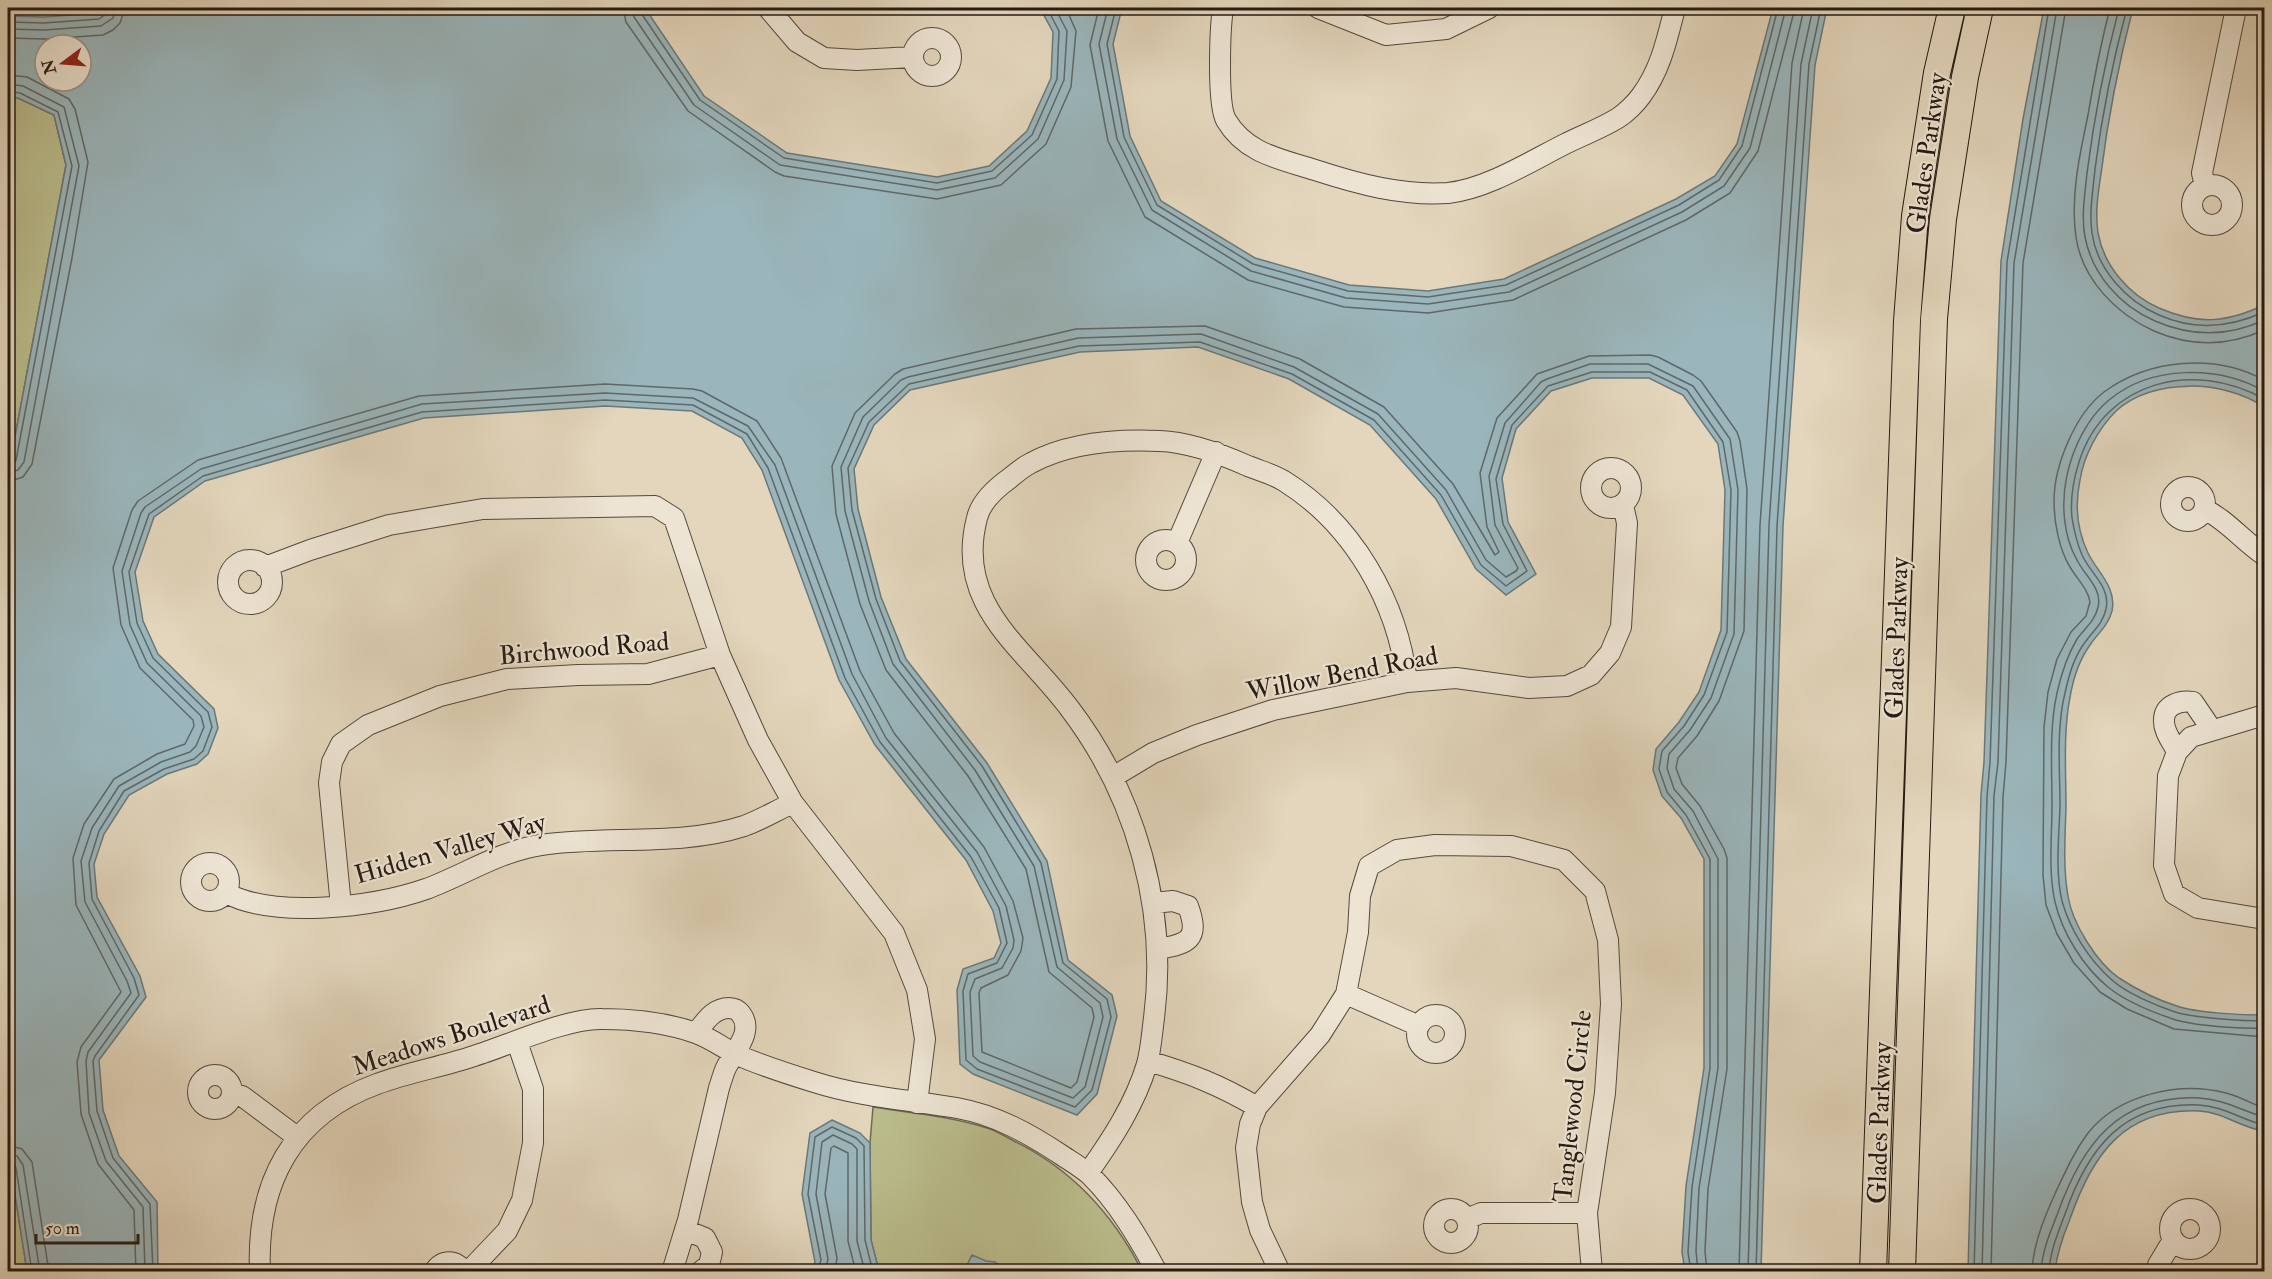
<svg xmlns="http://www.w3.org/2000/svg" width="2272" height="1279" viewBox="0 0 2272 1279" font-family="'IM FELL Double Pica',serif">
  <rect width="100%" height="100%" fill="#e3d6bc"/>
  <filter id="stains"><feTurbulence type="fractalNoise" baseFrequency=".00333" numOctaves="4"/><feColorMatrix values="0 0 0 0 .2 0 0 0 0 .09 0 0 0 0 .02 0 0 0 .5 -.17"/></filter>
  <radialGradient id="worn" r=".72"><stop offset=".6" stop-color="#630" stop-opacity="0"/><stop offset="1" stop-color="#630" stop-opacity=".3"/></radialGradient>
  <path fill="#babc8c" stroke="#6f6b50" stroke-width="1.5" d="M 8,97 L 18,98 L 54,115 L 66,165 L 8,474 Z
    M 873,1107 C 911,1113 950,1116 987,1128 C 997,1131 1006,1137 1016,1142 C 1072,1170 1114,1216 1142,1271 L 879,1271 L 871,1240 L 870,1143 Z
    M 8,1150 L 27,1271 L 8,1271 Z"/>
  <path fill="#9ab6bc" stroke="#6b7878" stroke-width="1.5" fill-rule="evenodd" d="M 105,8 L 645,8 L 704,96 L 787,153 L 937,177 L 989,166 L 1027,131 L 1051,78 L 1053,32 L 1040,8 L 1122,8 L 1113,44 L 1130,136 L 1161,201 L 1255,258 L 1349,285 L 1428,291 L 1504,279 L 1676,199 L 1715,176 L 1737,144 L 1773,8 L 1827,8 L 1815,65 L 1783,526 L 1761,1271 L 1685,1271 L 1682,1252 L 1686,1186 L 1704,1068 L 1704,859 L 1681,818 L 1662,796 L 1653,770 L 1656,749 L 1679,722 L 1699,692 L 1721,630 L 1725,490 L 1718,444 L 1683,395 L 1649,378 L 1592,378 L 1551,391 L 1516,429 L 1502,478 L 1508,522 L 1536,574 L 1506,595 L 1476,569 L 1436,499 L 1370,425 L 1289,379 L 1198,347 L 1080,352 L 910,390 L 874,425 L 854,469 L 858,509 L 881,597 L 906,659 L 987,763 L 1047,861 L 1068,960 L 1112,995 L 1117,1016 L 1097,1094 L 1077,1115 L 973,1074 L 960,1064 L 957,990 L 963,969 L 994,958 L 1001,943 L 993,911 L 966,860 L 875,745 L 839,680 L 762,470 L 742,438 L 692,411 L 605,406 L 424,418 L 205,481 L 154,517 L 135,572 L 143,621 L 158,654 L 214,709 L 218,728 L 208,754 L 197,764 L 167,774 L 129,795 L 104,834 L 94,864 L 97,897 L 140,976 L 146,997 L 99,1060 L 103,1110 L 119,1156 L 157,1202 L 158,1271 L 27,1271 L 8,1150 L 8,474 L 66,165 L 54,115 L 18,98 L 8,97 L 8,16 L 44,17 L 98,13 ZM 45,45 L 81,45 L 81,81 L 45,81 Z
    M 2044,8 L 2133,8 C 2119,62 2108,118 2101,174 C 2098,193 2095,213 2098,233 C 2104,266 2129,295 2159,308 C 2198,325 2226,323 2264,305 L 2264,407 C 2225,380 2153,377 2116,411 C 2098,429 2084,455 2080,480 C 2075,504 2077,530 2088,553 C 2097,572 2117,587 2112,611 C 2108,626 2098,633 2090,645 C 2079,660 2073,680 2070,697 C 2063,733 2066,772 2066,808 C 2065,837 2063,868 2068,896 C 2072,923 2097,963 2119,978 C 2136,989 2157,1000 2177,1006 C 2197,1013 2242,1015 2264,1015 L 2264,1131 C 2241,1128 2223,1112 2199,1111 C 2124,1108 2092,1155 2070,1219 C 2063,1236 2057,1253 2055,1271 L 1968,1271 L 1981,795 L 1984,762 L 2001,261 L 2023,119 Z
    M 832,1120 L 860,1133 L 870,1143 L 871,1240 L 879,1271 L 811,1271 L 815,1262 L 802,1194 L 810,1133 Z
    M 972,1255 L 986,1261 L 995,1262 L 1006,1271 L 964,1271 Z"/>
  <g fill="none" stroke-linecap="round" stroke-linejoin="round">
    <path stroke="#5f6868" stroke-width="1.5" d="M 623,8 L 626,22 L 688,111 L 775,172 L 784,176 L 937,199 L 1001,185 L 1046,144 L 1071,87 L 1076,31 L 1066,8
      M 632,8 L 634,17 L 694,105 L 780,165 L 937,190 L 995,178 L 1038,139 L 1064,80 L 1067,31 L 1055,8
      M 640,8 L 641,13 L 700,100 L 784,158 L 937,183 L 992,171 L 1032,135 L 1057,79 L 1059,31 L 1047,8
      M 1099,8 L 1090,45 L 1108,141 L 1145,217 L 1248,280 L 1344,307 L 1428,313 L 1513,300 L 1686,220 L 1730,193 L 1758,151 L 1795,8
      M 1108,8 L 1099,44 L 1117,139 L 1152,210 L 1251,271 L 1346,298 L 1428,304 L 1509,292 L 1682,212 L 1724,186 L 1750,148 L 1786,8
      M 1116,8 L 1107,44 L 1124,137 L 1157,205 L 1253,264 L 1348,291 L 1428,297 L 1506,285 L 1679,205 L 1719,180 L 1742,146 L 1778,8
      M 2110,8 C 2101,43 2094,79 2088,115 C 2080,153 2070,197 2076,237 C 2082,279 2116,314 2154,331 C 2191,347 2229,346 2264,330
      M 2119,8 C 2105,62 2094,118 2087,173 C 2085,194 2081,216 2085,237 C 2092,274 2120,306 2155,321 C 2192,337 2228,337 2264,320
      M 2127,8 C 2113,60 2102,115 2095,169 C 2093,191 2089,212 2092,233 C 2097,269 2126,301 2159,315 C 2195,331 2229,328 2264,312
      M 8,22 L 44,23 L 99,19 L 106,14 L 108,8
      M 8,29 L 44,30 L 101,26 L 113,18 L 116,8
      M 8,38 L 45,39 L 103,35 L 113,30 L 120,23 L 125,8
      M 8,75 L 27,77 L 69,99 L 75,109 L 88,162 L 72,258 L 32,464 L 23,477 L 8,482
      M 8,84 L 23,86 L 64,107 L 79,166 L 24,462 L 18,470 L 8,473
      M 8,91 L 20,93 L 58,112 L 72,166 L 16,460 L 13,465 L 8,466
      M 2264,380 C 2215,353 2149,359 2104,392 C 2075,414 2054,466 2054,501 C 2054,522 2059,549 2070,567 C 2077,579 2088,589 2090,602 L 2086,616 L 2071,632 L 2057,659 L 2048,692 L 2044,727 L 2043,875 L 2046,905 L 2057,934 L 2074,963 L 2100,992 L 2127,1009 L 2174,1029 L 2264,1037
      M 2264,391 C 2218,365 2151,365 2109,400 C 2087,418 2073,448 2067,475 C 2061,502 2063,536 2077,560 C 2084,575 2103,589 2098,607 C 2095,621 2085,628 2077,639 C 2067,656 2061,675 2057,693 C 2049,729 2052,768 2052,805 C 2052,836 2048,871 2055,902 C 2062,932 2083,967 2108,987 C 2125,1001 2152,1012 2173,1019 C 2193,1026 2242,1029 2264,1028
      M 2264,399 C 2194,360 2105,380 2079,462 C 2073,481 2070,499 2072,518 C 2074,530 2077,543 2082,555 C 2090,573 2111,587 2106,609 C 2103,623 2094,630 2086,641 C 2074,656 2069,675 2065,693 C 2056,729 2060,770 2060,806 C 2059,837 2055,871 2062,901 C 2070,930 2089,960 2112,980 C 2126,993 2157,1006 2175,1012 C 2194,1018 2244,1021 2264,1021
      M 8,1145 L 22,1149 L 32,1162 L 49,1272
      M 8,1154 L 17,1156 L 23,1165 L 40,1272
      M 8,1162 L 13,1163 L 16,1168 L 32,1272
      M 136,1272 L 134,1210 L 98,1164 L 81,1114 L 77,1062 L 81,1047 L 121,992 L 76,905 L 73,858 L 84,824 L 114,779 L 157,754 L 185,744 L 194,726 L 193,720 L 140,668 L 121,625 L 113,568 L 132,510 L 138,501 L 198,460 L 419,396 L 605,384 L 693,389 L 702,391 L 757,421 L 781,458 L 860,671 L 894,733 L 984,847 L 1013,901 L 1023,938 L 1021,951 L 1008,975 L 981,988 L 979,993 L 982,1052 L 1071,1088 L 1077,1082 L 1094,1017 L 1092,1008 L 1049,972 L 1026,869 L 968,776 L 886,670 L 860,604 L 836,514 L 832,466 L 855,413 L 895,374 L 903,369 L 1076,329 L 1205,326 L 1300,359 L 1384,407 L 1453,484 L 1495,555 L 1499,552 L 1487,527 L 1480,473 L 1497,418 L 1537,374 L 1589,356 L 1650,355 L 1658,357 L 1693,375 L 1701,381 L 1737,432 L 1740,441 L 1747,489 L 1744,631 L 1719,701 L 1697,736 L 1678,758 L 1676,768 L 1682,784 L 1700,806 L 1724,849 L 1727,858 L 1727,1069 L 1708,1189 L 1705,1251 L 1707,1272
      M 145,1272 L 143,1207 L 106,1161 L 89,1113 L 86,1061 L 88,1052 L 131,993 L 127,981 L 85,902 L 81,861 L 92,828 L 119,786 L 161,762 L 190,752 L 196,746 L 204,727 L 201,716 L 147,663 L 130,625 L 122,571 L 141,513 L 145,507 L 201,469 L 422,404 L 605,393 L 693,398 L 748,426 L 775,465 L 852,674 L 886,738 L 977,852 L 1006,906 L 1014,940 L 1013,948 L 1002,968 L 975,979 L 970,992 L 973,1056 L 980,1062 L 1073,1098 L 1085,1087 L 1103,1017 L 1100,1003 L 1057,967 L 1034,866 L 975,770 L 893,664 L 869,601 L 845,511 L 841,467 L 863,417 L 901,380 L 908,377 L 1078,338 L 1201,334 L 1294,367 L 1378,414 L 1446,490 L 1486,560 L 1506,577 L 1516,571 L 1518,568 L 1495,525 L 1489,476 L 1505,423 L 1541,382 L 1547,379 L 1590,364 L 1648,364 L 1693,386 L 1730,439 L 1738,490 L 1734,634 L 1711,698 L 1690,730 L 1669,754 L 1667,768 L 1674,789 L 1693,811 L 1718,859 L 1718,1068 L 1699,1188 L 1696,1251 L 1698,1272
      M 153,1272 L 150,1204 L 113,1158 L 97,1111 L 93,1061 L 95,1056 L 139,995 L 134,978 L 92,899 L 89,863 L 99,831 L 124,791 L 164,769 L 194,759 L 203,751 L 212,727 L 208,712 L 153,658 L 137,623 L 129,572 L 149,514 L 203,476 L 422,412 L 605,400 L 693,405 L 747,434 L 768,468 L 845,678 L 880,742 L 971,857 L 999,908 L 1007,943 L 997,963 L 968,974 L 963,991 L 966,1060 L 977,1069 L 1075,1107 L 1092,1090 L 1111,1017 L 1107,999 L 1063,963 L 1041,863 L 982,766 L 900,661 L 876,599 L 852,510 L 848,468 L 869,422 L 909,384 L 1079,346 L 1200,342 L 1292,374 L 1374,420 L 1441,495 L 1481,565 L 1506,586 L 1527,571 L 1503,524 L 1496,479 L 1512,425 L 1548,386 L 1592,372 L 1650,372 L 1687,390 L 1723,442 L 1731,490 L 1727,632 L 1704,695 L 1684,726 L 1662,751 L 1659,769 L 1667,792 L 1686,815 L 1710,859 L 1710,1068 L 1692,1187 L 1688,1252 L 1691,1272
      M 817,1272 L 821,1260 L 808,1194 L 815,1137 L 832,1127 L 856,1138 L 864,1146 L 865,1240 L 873,1272
      M 825,1272 L 828,1259 L 816,1194 L 822,1142 L 833,1135 L 852,1144 L 857,1149 L 857,1241 L 865,1272
      M 835,1272 L 837,1258 L 825,1194 L 831,1148 L 834,1146 L 848,1153 L 848,1241 L 856,1272
      M 1739,1272 L 1760,525 L 1792,63 L 1804,8
      M 1748,1272 L 1769,525 L 1801,64 L 1813,8
      M 1756,1272 L 1777,526 L 1809,64 L 1821,8
      M 1974,1272 L 1987,796 L 1990,762 L 2007,262 L 2049,8
      M 1982,1272 L 1994,796 L 1998,762 L 2014,263 L 2057,8
      M 1991,1272 L 2003,797 L 2006,762 L 2023,263 L 2066,8
      M 2032,1272 C 2033,1242 2047,1211 2059,1185 C 2068,1166 2076,1149 2088,1133 C 2119,1094 2180,1081 2226,1093 C 2239,1096 2252,1104 2264,1108
      M 2041,1272 C 2042,1251 2050,1233 2057,1215 C 2082,1144 2118,1095 2199,1098 C 2223,1099 2242,1111 2264,1117
      M 2049,1272 C 2050,1251 2058,1233 2065,1214 C 2088,1148 2123,1102 2199,1105 C 2223,1106 2242,1120 2264,1125"/>
    <g stroke="#54493d" stroke-width="22">
      <path id="minor" d="M 768,8 L 797,42 L 824,58 L 857,60 L 913,57
        M 1223,8 C 1220,28 1217,104 1226,120 C 1246,154 1281,159 1315,170 C 1358,184 1402,196 1448,193 C 1487,189 1531,161 1565,144 C 1583,135 1602,128 1618,118 C 1626,113 1636,103 1641,96 C 1661,69 1667,39 1675,8
        M 1318,8 L 1386,35 L 1446,29 L 1489,8
        M913 57a19 19 0 1 1 38 0a19 19 0 1 1-38 0Z
        M2192 205a20 20 0 1 1 40 0a20 20 0 1 1-40 0Z
        M 2205,186 L 2202,173 L 2236,8
        M1591 488a20 20 0 1 1 40 0a20 20 0 1 1-40 0Z
        M2171 504a17 17 0 1 1 34 0a17 17 0 1 1-34 0Z
        M 2204,509 C 2227,520 2243,541 2264,555
        M1146 560a20 20 0 1 1 40 0a20 20 0 1 1-40 0Z
        M 1177,543 L 1216,452
        M228 582a22 22 0 1 1 44 0a22 22 0 1 1-44 0Z
        M 265,567 L 310,550 L 389,525 L 483,509 L 655,506 L 674,518 L 720,655 L 758,740 L 793,803 L 894,933 L 917,990 L 925,1039 L 917,1103
        M 2264,715 L 2191,737 L 2177,752 L 2168,776 L 2164,865 L 2174,894 L 2198,908 L 2264,919
        M 2177,752 C 2173,743 2163,731 2164,720 C 2164,705 2180,700 2193,702 L 2212,730
        M 1113,777 L 1153,753 L 1197,735 L 1273,710 L 1407,682 L 1456,678 L 1529,688 L 1567,686 L 1591,675 L 1610,653 L 1621,627 L 1627,523 L 1623,505
        M191 882a19 19 0 1 1 38 0a19 19 0 1 1-38 0Z
        M 226,893 C 275,919 374,907 426,889 C 464,875 500,851 541,845 C 607,835 679,847 744,826 C 761,820 777,810 793,803
        M 1153,903 L 1173,901 L 1188,906 C 1200,939 1189,944 1158,949
        M 341,906 L 329,783 L 332,762 L 341,744 L 368,725 L 440,696 L 507,679 L 578,675 L 648,674 L 720,655
        M 1346,994 L 1419,1026
        M1417 1034a19 19 0 1 1 38 0a19 19 0 1 1-38 0Z
        M 1148,1061 C 1189,1073 1220,1085 1257,1107
        M198 1092a17 17 0 1 1 34 0a17 17 0 1 1-34 0Z
        M 232,1094 L 242,1096 L 297,1137
        M 1088,1173 C 1112,1139 1135,1104 1147,1064 C 1151,1049 1152,1033 1154,1018 C 1168,909 1136,796 1070,709 C 1024,647 954,606 977,518 C 981,501 996,488 1010,478 C 1016,473 1023,467 1031,463 C 1068,443 1118,439 1160,441 C 1189,442 1221,454 1248,466 C 1260,471 1273,474 1284,481 C 1353,524 1398,602 1407,682
        M1434 1226a17 17 0 1 1 34 0a17 17 0 1 1-34 0Z
        M2170 1229a20 20 0 1 1 40 0a20 20 0 1 1-40 0Z
        M 1467,1219 L 1481,1213 L 1587,1213
        M 685,1230 L 705,1238 L 712,1252 L 709,1265 L 700,1272
        M 260,1272 C 256,1183 292,1115 377,1084 C 409,1072 442,1067 474,1056 C 509,1045 567,1018 602,1019 C 632,1019 667,1023 696,1033 C 710,1038 722,1047 735,1054 C 760,1065 788,1074 814,1082 C 861,1097 909,1100 957,1108 C 996,1115 1030,1134 1063,1156 C 1072,1162 1082,1168 1090,1175 C 1118,1203 1138,1237 1157,1272
        M 434,1272 C 442,1259 456,1259 464,1272
        M 468,1272 L 507,1231 L 522,1200 L 533,1143 L 533,1089 L 517,1042
        M 672,1272 L 688,1220 L 719,1088 C 721,1082 723,1075 725,1070 C 732,1053 755,1033 741,1014 C 738,1010 734,1008 729,1008 C 713,1008 705,1022 696,1033
        M 1280,1272 L 1260,1230 L 1252,1202 L 1246,1148 L 1250,1124 L 1257,1107 L 1320,1035 L 1346,994 L 1358,932 L 1360,896 L 1369,866 L 1397,850 L 1435,845 L 1511,846 L 1564,860 L 1595,891 L 1608,940 L 1611,1004 L 1605,1093 L 1587,1213 L 1592,1272
        M 2157,1272 L 2158,1265 L 2173,1240"/>
    </g>
    <g stroke="#241a13" stroke-width="28">
      <path id="major" d="M 1873,1272 L 1907,321 L 1915,216 L 1937,73 L 1952,8
        M 1902,1272 L 1934,319 L 1943,219 L 1965,77 L 1980,8"/>
    </g>
    <use href="#minor" stroke="#ede4d3" stroke-width="20"/>
    <use href="#major" stroke="#e3d6bc" stroke-width="26"/>
  </g>
  <g text-anchor="middle" stroke-width="4.5" stroke-linejoin="round" paint-order="stroke">
    <g font-size="26" fill="#241a13" stroke="#ede4d3">
      <text transform="translate(1926 153) rotate(-82)" y="9">Glades Parkway</text>
      <text transform="translate(1896 638) rotate(-88)" y="9">Glades Parkway</text>
      <text transform="translate(584 648) rotate(-5)" y="9">Birchwood Road</text>
      <text transform="translate(1342 673) rotate(-11)" y="9">Willow Bend Road</text>
      <text transform="translate(450 848) rotate(-16)" y="9">Hidden Valley Way</text>
      <text transform="translate(451 1035) rotate(-18)" y="9">Meadows Boulevard</text>
      <text transform="translate(1572 1106) rotate(-84)" y="9">Tanglewood Circle</text>
      <text transform="translate(1879 1123) rotate(-88)" y="9">Glades Parkway</text>
    </g>
  </g>
  <rect width="2272" height="1279" fill="none" stroke="#e3d6bc" stroke-width="30"/>
  <rect x="9" y="9" width="2254" height="1261" fill="none" stroke="#241a13" stroke-width="3"/>
  <rect x="15" y="15" width="2242" height="1249" fill="none" stroke="#241a13" stroke-width="1.5"/>
  <g transform="translate(63 63) rotate(254)"><circle r="28" fill="#ede4d3" stroke="#9d9386" stroke-width="1.5"/>
  <path d="M0-4.5L10 22L0 15L-10 22Z" fill="#8f2418"/>
  <text y="-9" font-size="16" font-weight="bold" text-anchor="middle" fill="#241a13">N</text>
  </g>
  <path d="M36 1234v9h102v-9" fill="none" stroke="#241a13" stroke-width="3"/>
  <text x="45" y="1234" font-size="18" fill="#241a13" stroke="#ede4d3" stroke-width="4.5" paint-order="stroke">50 m</text>
  <rect width="100%" height="100%" filter="url(#stains)"/>
  <rect width="100%" height="100%" fill="url(#worn)"/>
</svg>
